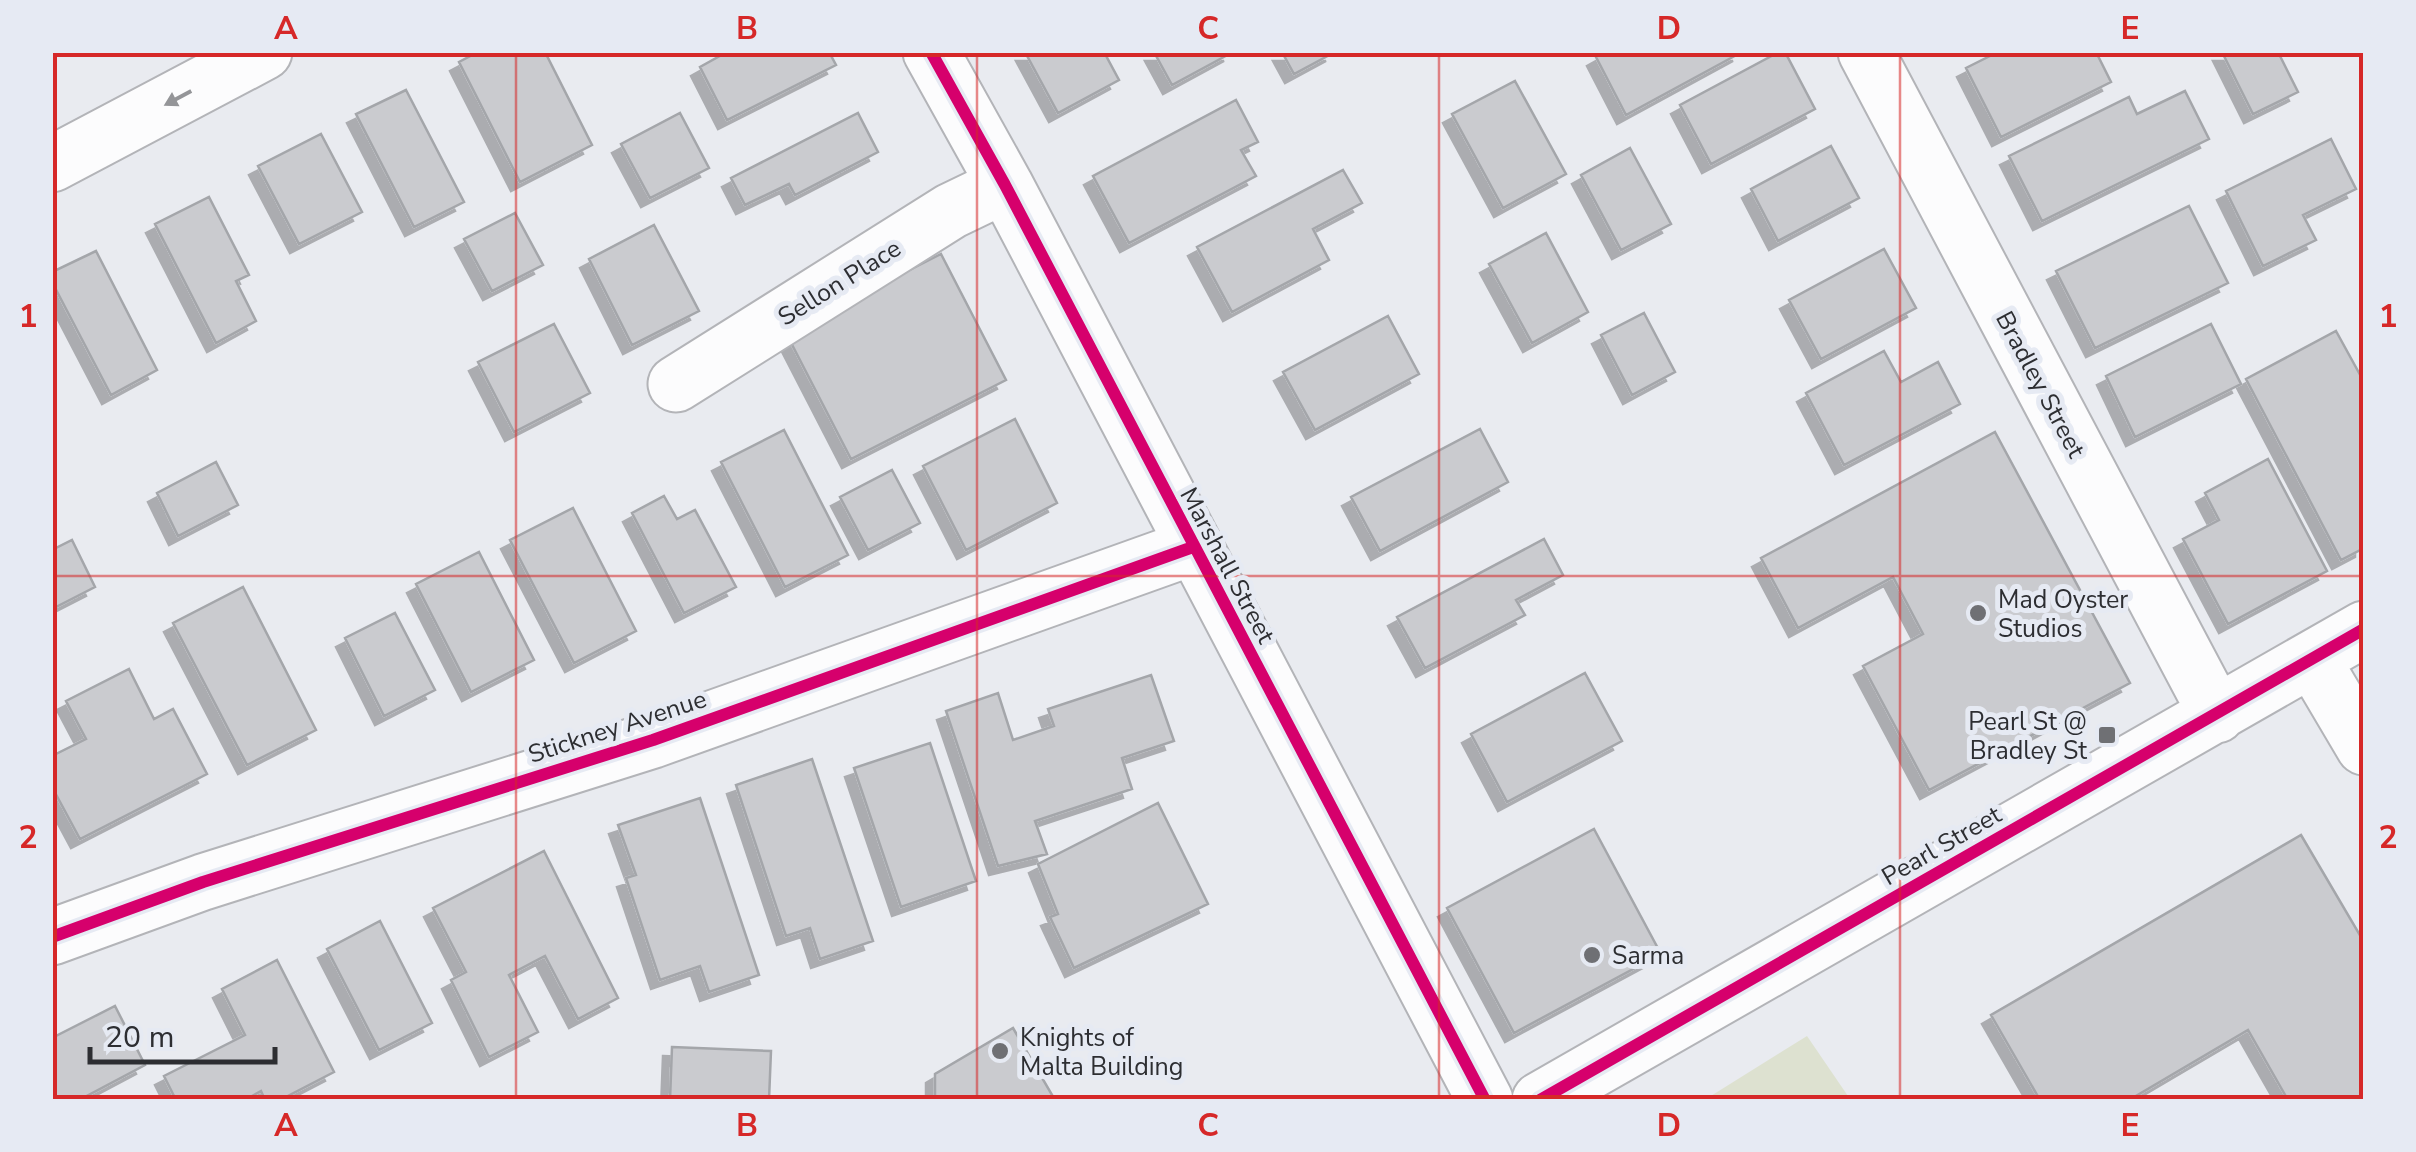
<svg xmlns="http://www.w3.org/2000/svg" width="2416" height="1152" viewBox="0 0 2416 1152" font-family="'Nunito Sans',sans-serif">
  <defs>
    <filter id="shadow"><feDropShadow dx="-9" dy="9" stdDeviation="0" flood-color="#0004"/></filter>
  </defs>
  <rect width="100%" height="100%" fill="#e9ebf0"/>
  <path fill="#dde1d0" d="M 1807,1036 L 1850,1099 L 1706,1099 Z"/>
  <path fill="#cacbcf" stroke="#a4a6aa" stroke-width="2.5" filter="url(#shadow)" d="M 478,52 L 545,52 L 592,145 L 520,182 L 459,62 Z
    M 727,52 L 829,52 L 836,65 L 727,120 L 700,67 Z
    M 1025,52 L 1104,52 L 1119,80 L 1058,113 Z
    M 1154,52 L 1233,52 L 1172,85 Z
    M 1282,52 L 1335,52 L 1294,74 Z
    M 1605,52 L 1742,52 L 1626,115 L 1596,57 Z
    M 1779,52 L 1785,52 L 1815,109 L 1711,164 L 1680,105 Z
    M 1998,52 L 2096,52 L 2111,82 L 2001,137 L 1966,68 Z
    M 2222,52 L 2278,52 L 2298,92 L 2253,114 Z
    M 1515,81 L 1566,174 L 1503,208 L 1452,114 Z
    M 406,90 L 464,202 L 414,227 L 356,114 Z
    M 2185,91 L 2209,139 L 2042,221 L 2009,156 L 2129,97 L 2137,114 Z
    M 1236,100 L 1258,142 L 1241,150 L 1256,176 L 1129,243 L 1093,176 Z
    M 680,113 L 709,168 L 650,198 L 621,144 Z
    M 858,113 L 878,152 L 795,195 L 789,184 L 745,205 L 731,178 Z
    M 321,134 L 362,212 L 299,244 L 258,166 Z
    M 2331,139 L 2356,189 L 2303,215 L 2316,240 L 2263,266 L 2226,191 Z
    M 1831,146 L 1859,198 L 1778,241 L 1751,189 Z
    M 1630,148 L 1671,224 L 1621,250 L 1581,175 Z
    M 1343,170 L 1362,203 L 1313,229 L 1329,260 L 1232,312 L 1197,247 Z
    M 209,197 L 249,275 L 236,281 L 256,321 L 216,343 L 155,224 Z
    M 2189,206 L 2228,283 L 2095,348 L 2056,271 Z
    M 515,213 L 543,265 L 492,291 L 464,239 Z
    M 654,225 L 699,311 L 632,345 L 589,259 Z
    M 1546,233 L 1588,312 L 1532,343 L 1489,264 Z
    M 1884,249 L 1916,308 L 1821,359 L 1789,300 Z
    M 96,251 L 157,370 L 111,395 L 52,282 L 52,272 Z
    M 941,254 L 1006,380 L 851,459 L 786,333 Z
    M 1644,313 L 1675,372 L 1632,395 L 1601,335 Z
    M 1388,316 L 1419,374 L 1315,430 L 1283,372 Z
    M 554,324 L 590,393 L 514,432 L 478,362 Z
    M 2211,324 L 2241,384 L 2135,437 L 2106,376 Z
    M 2336,331 L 2364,382 L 2364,548 L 2341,560 L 2246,379 Z
    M 1884,351 L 1901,382 L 1938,362 L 1960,404 L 1844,465 L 1806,393 Z
    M 1015,419 L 1057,503 L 966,550 L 923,466 Z
    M 1480,429 L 1508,482 L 1380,551 L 1351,497 Z
    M 784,430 L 848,555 L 785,587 L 721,462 Z
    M 1995,432 L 2130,683 L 1929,790 L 1863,666 L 1923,634 L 1893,577 L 1798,628 L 1761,558 Z
    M 2268,459 L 2327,571 L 2228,624 L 2183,539 L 2219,520 L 2205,493 Z
    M 216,462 L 238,505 L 178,536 L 157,493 Z
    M 892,470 L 920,523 L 868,550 L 840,497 Z
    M 664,496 L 677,519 L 695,510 L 736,587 L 684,613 L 632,513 Z
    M 573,508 L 636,631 L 574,663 L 510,540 Z
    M 1544,539 L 1563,575 L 1516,600 L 1525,615 L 1425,668 L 1397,617 Z
    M 72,540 L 95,587 L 52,609 L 52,550 Z
    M 479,552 L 534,660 L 471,692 L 416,584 Z
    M 243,587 L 316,730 L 247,765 L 173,623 Z
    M 395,613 L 435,690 L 384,716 L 345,638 Z
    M 129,669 L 154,719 L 173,709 L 207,774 L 80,839 L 52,787 L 52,756 L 86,739 L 66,701 Z
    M 1585,673 L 1622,741 L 1507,802 L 1471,734 Z
    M 1151,675 L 1174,741 L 1122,758 L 1132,789 L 1035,821 L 1047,854 L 998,866 L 946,711 L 998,693 L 1013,740 L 1054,726 L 1048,709 Z
    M 930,743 L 976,881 L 901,907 L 854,768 Z
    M 812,759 L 873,941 L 820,959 L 810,928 L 786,936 L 736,785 Z
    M 700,798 L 759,975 L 709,992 L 700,966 L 660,980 L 626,878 L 636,875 L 618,825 Z
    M 1158,803 L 1208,904 L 1074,968 L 1050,917 L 1058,914 L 1038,864 Z
    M 1594,829 L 1661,954 L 1514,1033 L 1447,908 Z
    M 2301,835 L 2364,942 L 2364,1100 L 2288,1100 L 2248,1030 L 2129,1100 L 2040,1100 L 1991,1015 Z
    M 544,851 L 618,998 L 578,1019 L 545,956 L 509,975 L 538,1032 L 489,1057 L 451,980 L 466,972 L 433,908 Z
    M 380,921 L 432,1023 L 379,1050 L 327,949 Z
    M 277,960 L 334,1072 L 280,1100 L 265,1100 L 261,1091 L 245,1100 L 176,1100 L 164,1076 L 245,1035 L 222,989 Z
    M 115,1006 L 145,1065 L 79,1100 L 52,1100 L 52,1038 Z
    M 1013,1028 L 1055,1100 L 935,1100 L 935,1074 Z
    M 672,1047 L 771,1051 L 769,1100 L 670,1100 Z"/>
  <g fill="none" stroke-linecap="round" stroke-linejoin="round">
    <g stroke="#b3b4b8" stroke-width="59">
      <path id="minor" d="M 931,52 L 1005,185 L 1485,1100
        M 1866,52 L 2217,715
        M 52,164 L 264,52
        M 676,384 L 951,211 L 1005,185
        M 2312,659 L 2364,747
        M 52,937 L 203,882 L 653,740 L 1193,547
        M 1540,1100 L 2364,629"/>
    </g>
    <use href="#minor" stroke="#fcfcfd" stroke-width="55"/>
    <g stroke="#e6eaf3" stroke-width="19">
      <path id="cycleway" d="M 931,52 L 1005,185 L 1485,1100
        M 52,937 L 203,882 L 653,740 L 1193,547
        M 1540,1100 L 2364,629"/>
    </g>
    <use href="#cycleway" stroke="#d6006c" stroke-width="12"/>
  </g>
  <defs><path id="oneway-solid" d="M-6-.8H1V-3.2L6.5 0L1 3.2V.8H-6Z" transform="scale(2.5)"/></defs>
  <use fill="#949598" href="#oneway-solid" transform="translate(178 98) rotate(152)"/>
  <path fill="none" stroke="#d62828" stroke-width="2.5" stroke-opacity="0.55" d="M 516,52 L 516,1100M 977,52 L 977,1100M 1439,52 L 1439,1100M 1900,52 L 1900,1100M 52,576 L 2364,576"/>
  <g fill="#6f7074" stroke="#e6eaf3" stroke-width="4">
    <circle cx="1978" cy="613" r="10"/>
    <rect x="2097" y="725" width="20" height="20" rx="5"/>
    <circle cx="1592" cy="955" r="10"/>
    <circle cx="1000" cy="1051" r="10"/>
  </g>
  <g text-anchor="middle" stroke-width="10" stroke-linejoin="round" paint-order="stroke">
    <g font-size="25" fill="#2d2e32" stroke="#e6eaf3">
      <text transform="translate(839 282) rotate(-32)" y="9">Sellon Place</text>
      <text transform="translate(2041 384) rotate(62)" y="9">Bradley Street</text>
      <text transform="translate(1228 565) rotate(62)" y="9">Marshall Street</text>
      <text transform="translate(617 726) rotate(-18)" y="9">Stickney Avenue</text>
      <text transform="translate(1941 845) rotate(-30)" y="9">Pearl Street</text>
    </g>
    <g font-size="25" fill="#2d2e32" stroke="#e6eaf3" text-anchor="start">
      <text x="1998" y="608">Mad Oyster<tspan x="1998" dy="29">Studios</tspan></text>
      <text x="2087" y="730" text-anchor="end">Pearl St @<tspan x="2087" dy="29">Bradley St</tspan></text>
      <text x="1612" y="964">Sarma</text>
      <text x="1020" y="1046">Knights of<tspan x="1020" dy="29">Malta Building</tspan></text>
    </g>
  </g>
  <rect width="2416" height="1152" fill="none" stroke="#e6eaf3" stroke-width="110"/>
  <path d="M90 1047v15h185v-15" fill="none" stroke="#2d2e32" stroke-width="5"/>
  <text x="105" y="1047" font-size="30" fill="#2d2e32" stroke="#e6eaf3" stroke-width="8" paint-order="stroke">20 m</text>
  <rect x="55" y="55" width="2306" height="1042" fill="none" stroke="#d62828" stroke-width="4"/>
  <g font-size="32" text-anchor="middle" font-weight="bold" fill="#d62828">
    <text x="286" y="39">A</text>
    <text x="747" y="39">B</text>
    <text x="1208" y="39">C</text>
    <text x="1669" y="39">D</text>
    <text x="2130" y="39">E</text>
    <text x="28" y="327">1</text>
    <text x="2388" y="327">1</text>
    <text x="28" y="848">2</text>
    <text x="2388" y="848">2</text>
    <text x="286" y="1136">A</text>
    <text x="747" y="1136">B</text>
    <text x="1208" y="1136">C</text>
    <text x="1669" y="1136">D</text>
    <text x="2130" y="1136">E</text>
  </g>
</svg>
